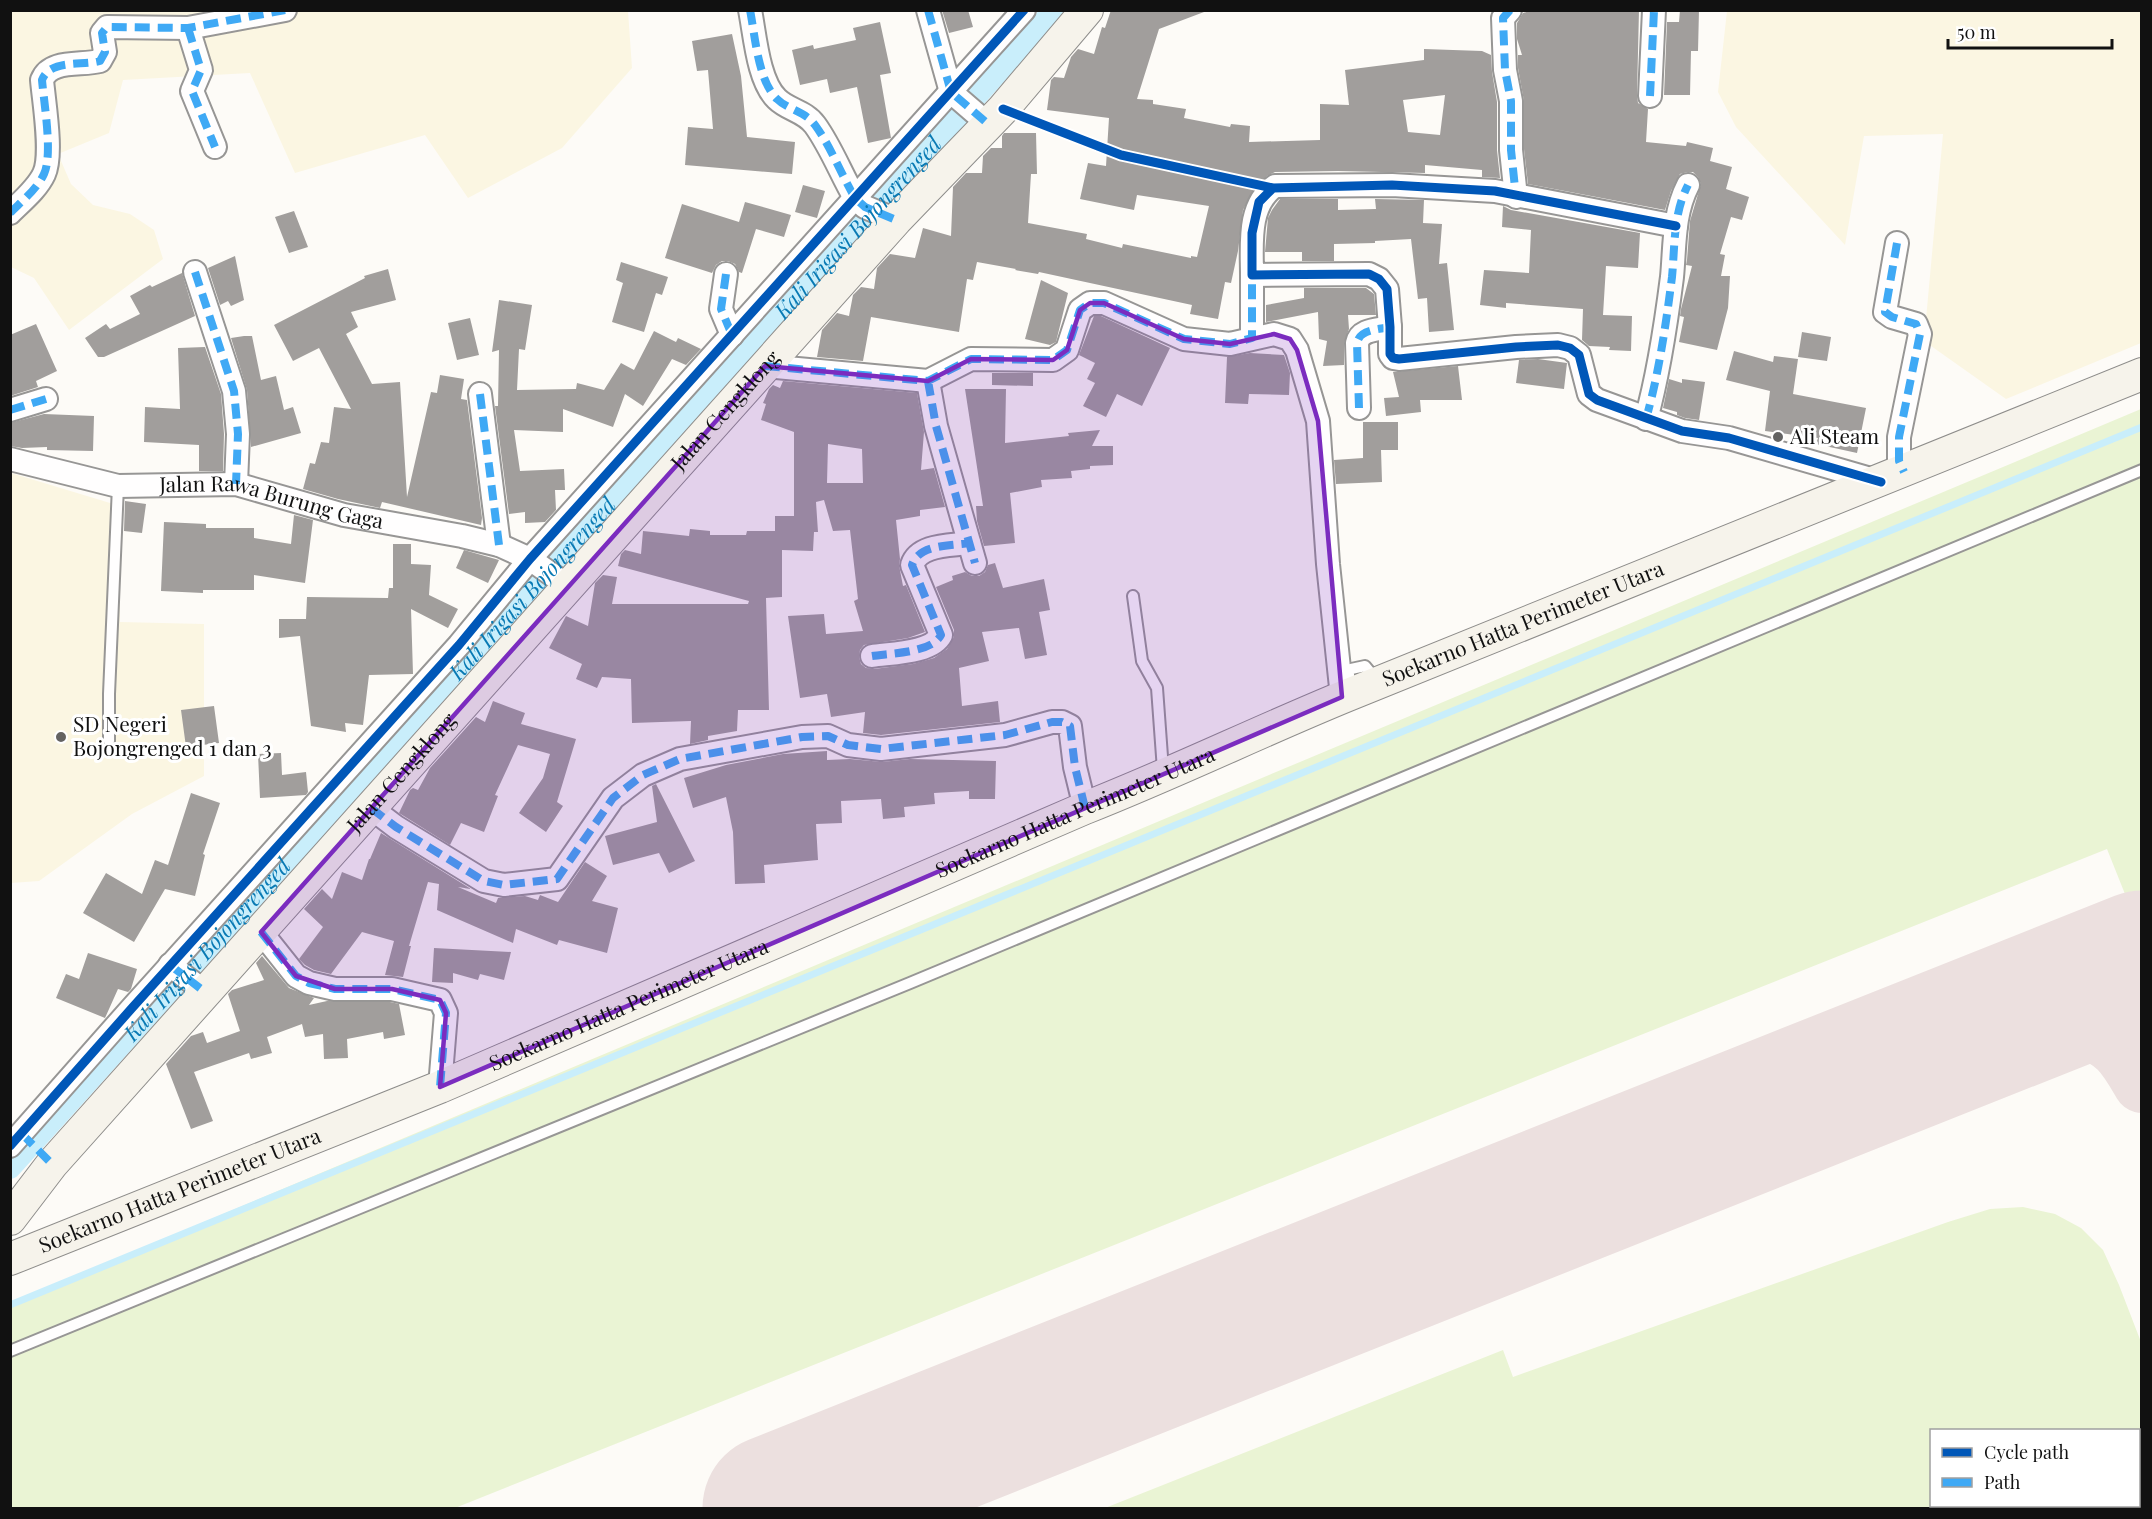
<svg xmlns="http://www.w3.org/2000/svg" width="2152" height="1519" viewBox="0 0 2152 1519" font-family="'Playfair Display',serif">
  <rect width="100%" height="100%" fill="#fdfbf7"/>
  <path fill="#fbf6e2" d="M 10,11 L 628,11 L 632,68 L 562,148 L 468,198 L 425,135 L 295,173 L 250,73 L 123,80 L 109,133 L 58,154 L 71,184 L 93,205 L 130,214 L 154,230 L 163,259 L 69,330 L 34,278 L 11,267 Z
    M 1727,11 L 2141,11 L 2141,343 L 2006,399 L 1924,341 L 1943,134 L 1864,136 L 1845,245 L 1736,127 L 1718,92 Z
    M 11,473 L 120,506 L 120,622 L 204,624 L 204,776 L 132,814 L 39,881 L 11,883 Z"/>
  <path fill="#eaf4d4" fill-rule="evenodd" d="M 2141,409 L 2141,934 L 2107,849 L 455,1508 L 11,1508 L 11,1303 Z
    M 2023,1207 L 2055,1214 L 2081,1228 L 2103,1250 L 2119,1285 L 2141,1342 L 2141,1508 L 1105,1508 L 1503,1350 L 1513,1377 L 1948,1222 L 1990,1209 ZM 1932,1430 L 2138,1430 L 2138,1506 L 1932,1506 Z"/>
  <g fill="none" stroke-linecap="round" stroke-linejoin="round">
    <path stroke="#c9eefb" stroke-width="7" d="M 10,1305 L 2142,427"/>
    <path stroke="#c9eefb" stroke-width="22" id="s1" d="M 10,1168 L 1054,10"/>
    <path stroke="#ece0df" stroke-width="58" d="M 1956,1039 C 1982,1031 2010,1021 2037,1019 C 2064,1017 2098,1031 2118,1049 C 2128,1059 2135,1072 2142,1084"/>
    <path stroke="#ece0df" stroke-width="147" d="M 776,1508 L 2142,964"/>
  </g>
  <path fill="#a19e9c" fill-rule="evenodd" d="M 942,10 L 968,10 L 973,27 L 949,33 Z
    M 1111,10 L 1204,10 L 1204,12 L 1159,29 L 1137,99 L 1153,100 L 1153,104 L 1186,109 L 1184,118 L 1230,127 L 1231,124 L 1250,126 L 1249,142 L 1320,140 L 1320,104 L 1349,105 L 1345,70 L 1424,60 L 1424,49 L 1482,51 L 1491,55 L 1492,72 L 1497,102 L 1497,150 L 1500,178 L 1482,177 L 1482,170 L 1425,165 L 1425,173 L 1338,171 L 1275,172 L 1267,176 L 1255,187 L 1243,210 L 1238,251 L 1231,283 L 1225,282 L 1218,319 L 1190,314 L 1192,305 L 1039,272 L 1038,274 L 1015,270 L 1016,269 L 977,262 L 973,280 L 967,279 L 959,332 L 871,317 L 863,361 L 817,357 L 822,330 L 837,313 L 849,316 L 853,295 L 861,287 L 874,289 L 877,268 L 890,254 L 915,258 L 923,228 L 951,236 L 953,187 L 966,173 L 982,173 L 983,156 L 991,148 L 1002,148 L 1002,136 L 1004,133 L 1036,133 L 1037,174 L 1031,174 L 1028,223 L 1087,234 L 1086,239 L 1122,248 L 1123,244 L 1191,258 L 1191,256 L 1197,257 L 1209,206 L 1137,195 L 1134,210 L 1080,199 L 1088,163 L 1106,166 L 1109,118 L 1047,110 L 1051,80 L 1054,77 L 1064,78 L 1071,57 L 1078,49 L 1094,54 L 1102,27 L 1105,28 ZM 1445,95 L 1440,135 L 1408,132 L 1403,100 Z
    M 1533,10 L 1639,10 L 1637,95 L 1638,103 L 1648,109 L 1646,142 L 1686,146 L 1687,142 L 1713,148 L 1710,161 L 1732,167 L 1726,189 L 1749,197 L 1742,220 L 1731,217 L 1720,254 L 1725,255 L 1721,276 L 1730,276 L 1728,308 L 1717,350 L 1679,342 L 1684,317 L 1680,316 L 1681,309 L 1692,266 L 1686,265 L 1687,260 L 1690,221 L 1701,184 L 1698,177 L 1693,172 L 1687,172 L 1680,174 L 1671,191 L 1665,210 L 1528,184 L 1524,149 L 1524,101 L 1518,68 L 1518,55 L 1522,55 L 1517,39 L 1517,23 L 1523,13 Z
    M 1680,10 L 1699,10 L 1698,51 L 1691,51 L 1690,95 L 1664,95 L 1667,22 L 1679,22 Z
    M 880,22 L 891,73 L 880,75 L 891,138 L 868,143 L 857,87 L 830,93 L 827,79 L 800,85 L 792,50 L 813,45 L 814,49 L 856,40 L 853,28 Z
    M 732,34 L 741,76 L 747,137 L 795,142 L 792,174 L 685,165 L 688,127 L 713,129 L 708,70 L 697,71 L 692,41 Z
    M 803,185 L 825,191 L 817,218 L 795,212 Z
    M 1280,199 L 1338,199 L 1338,210 L 1376,209 L 1375,199 L 1424,200 L 1423,223 L 1442,224 L 1439,264 L 1447,263 L 1454,330 L 1429,332 L 1427,298 L 1418,299 L 1411,239 L 1375,241 L 1375,243 L 1334,244 L 1334,261 L 1302,261 L 1302,252 L 1265,252 L 1268,218 L 1272,210 Z
    M 745,202 L 791,215 L 784,237 L 756,229 L 742,273 L 739,272 L 735,264 L 728,261 L 722,261 L 716,265 L 712,273 L 665,258 L 682,204 L 739,222 Z
    M 1503,206 L 1511,210 L 1640,233 L 1638,268 L 1606,266 L 1603,315 L 1632,316 L 1631,351 L 1609,350 L 1610,347 L 1589,346 L 1582,340 L 1583,309 L 1506,303 L 1506,308 L 1480,305 L 1484,270 L 1529,273 L 1531,230 L 1502,227 Z
    M 294,211 L 308,247 L 289,253 L 275,217 Z
    M 235,256 L 244,300 L 231,306 L 228,301 L 220,305 L 208,268 Z
    M 621,262 L 668,277 L 662,295 L 656,293 L 644,332 L 612,322 L 623,283 L 616,280 Z
    M 388,269 L 396,300 L 351,312 L 358,327 L 346,334 L 372,384 L 400,382 L 407,497 L 431,392 L 437,393 L 440,375 L 464,379 L 461,399 L 467,400 L 482,518 L 481,525 L 382,502 L 380,508 L 338,499 L 303,489 L 310,463 L 315,464 L 321,442 L 329,443 L 334,407 L 351,409 L 319,348 L 293,361 L 274,325 L 365,278 L 364,276 Z
    M 182,273 L 195,316 L 104,357 L 98,357 L 85,338 L 106,324 L 110,329 L 140,314 L 130,296 L 150,285 L 152,287 Z
    M 1041,280 L 1068,293 L 1056,342 L 1050,345 L 1025,339 Z
    M 1304,288 L 1366,288 L 1374,294 L 1376,315 L 1348,315 L 1349,329 L 1344,343 L 1344,365 L 1323,366 L 1327,341 L 1319,339 L 1318,312 L 1266,322 L 1266,305 L 1304,298 Z
    M 499,300 L 532,305 L 525,350 L 519,349 L 517,390 L 576,389 L 577,383 L 604,390 L 621,363 L 634,370 L 654,331 L 676,342 L 678,338 L 701,349 L 686,365 L 672,359 L 643,406 L 625,394 L 613,427 L 563,409 L 563,432 L 514,430 L 520,471 L 564,469 L 565,490 L 555,490 L 556,510 L 545,522 L 525,523 L 525,512 L 509,514 L 495,406 L 498,406 L 499,350 L 492,352 Z
    M 1094,316 L 1101,316 L 1170,348 L 1142,406 L 1117,394 L 1106,417 L 1083,406 L 1095,383 L 1087,379 L 1095,363 L 1079,355 Z
    M 470,318 L 479,355 L 457,360 L 448,323 Z
    M 36,324 L 57,371 L 36,381 L 38,387 L 10,396 L 10,335 Z
    M 1802,332 L 1831,337 L 1827,361 L 1798,357 Z
    M 244,336 L 252,336 L 261,380 L 276,376 L 284,410 L 293,407 L 301,433 L 251,447 L 247,390 L 231,338 Z
    M 205,347 L 221,394 L 224,434 L 223,471 L 199,471 L 199,445 L 144,442 L 145,407 L 180,409 L 178,348 Z
    M 1734,351 L 1773,362 L 1774,356 L 1798,359 L 1793,394 L 1866,408 L 1857,453 L 1816,444 L 1818,438 L 1765,431 L 1770,391 L 1726,380 Z
    M 1250,353 L 1284,355 L 1290,373 L 1289,395 L 1249,394 L 1248,404 L 1225,403 L 1227,357 Z
    M 1538,359 L 1567,363 L 1564,389 L 1516,383 L 1519,360 Z
    M 1458,366 L 1462,400 L 1420,400 L 1421,412 L 1386,416 L 1384,398 L 1399,397 L 1393,372 Z
    M 992,373 L 1033,373 L 1033,386 L 992,385 Z
    M 1669,379 L 1682,383 L 1682,379 L 1705,382 L 1699,420 L 1685,418 L 1677,415 L 1677,412 L 1663,408 Z
    M 783,381 L 917,393 L 924,432 L 921,470 L 934,468 L 945,507 L 920,510 L 920,516 L 896,520 L 900,559 L 899,565 L 903,586 L 906,585 L 925,632 L 908,638 L 864,645 L 860,650 L 859,657 L 861,664 L 866,668 L 874,669 L 913,664 L 934,658 L 947,649 L 954,637 L 954,630 L 936,587 L 953,580 L 952,576 L 965,572 L 972,576 L 979,576 L 985,572 L 988,565 L 995,563 L 1003,588 L 1044,579 L 1050,610 L 1039,612 L 1047,655 L 1025,659 L 1019,628 L 982,632 L 989,661 L 959,668 L 962,706 L 998,701 L 1000,722 L 881,735 L 863,733 L 865,712 L 831,717 L 827,694 L 800,698 L 788,616 L 824,614 L 826,634 L 863,631 L 854,601 L 858,599 L 850,530 L 833,531 L 824,500 L 816,502 L 818,532 L 814,532 L 813,551 L 782,550 L 782,597 L 766,598 L 769,710 L 738,710 L 737,731 L 708,736 L 708,740 L 690,744 L 691,721 L 632,723 L 631,679 L 602,677 L 597,688 L 576,679 L 582,664 L 549,648 L 566,616 L 588,626 L 595,583 L 603,575 L 617,577 L 612,604 L 748,604 L 749,601 L 618,566 L 621,554 L 625,550 L 641,554 L 643,531 L 689,536 L 690,529 L 710,531 L 710,535 L 746,535 L 747,531 L 775,531 L 775,516 L 794,516 L 794,432 L 761,420 L 766,404 L 763,403 L 769,389 L 773,385 L 780,388 ZM 828,444 L 862,449 L 863,483 L 827,483 Z
    M 965,389 L 1006,389 L 1005,443 L 1069,436 L 1068,433 L 1100,430 L 1092,446 L 1113,446 L 1113,465 L 1090,466 L 1090,469 L 1071,471 L 1072,478 L 1041,480 L 1042,487 L 1010,493 L 1015,543 L 984,546 L 977,521 L 976,506 L 983,506 Z
    M 44,414 L 94,416 L 93,451 L 47,450 L 47,447 L 22,448 L 10,446 L 10,423 Z
    M 1363,422 L 1398,422 L 1398,450 L 1381,450 L 1382,482 L 1336,484 L 1334,460 L 1363,458 Z
    M 125,501 L 146,504 L 142,533 L 124,531 Z
    M 294,515 L 313,520 L 305,583 L 254,575 L 254,590 L 203,590 L 203,593 L 161,591 L 164,522 L 206,524 L 206,528 L 254,528 L 254,538 L 291,544 Z
    M 393,544 L 411,544 L 411,564 L 431,565 L 429,595 L 458,609 L 448,628 L 411,609 L 413,674 L 369,675 L 363,725 L 345,723 L 346,732 L 311,726 L 300,636 L 279,638 L 279,619 L 306,619 L 307,597 L 388,598 L 389,588 L 393,588 Z
    M 464,550 L 499,560 L 488,583 L 456,568 Z
    M 493,701 L 525,713 L 521,724 L 576,739 L 557,802 L 563,806 L 546,832 L 519,813 L 543,778 L 550,754 L 518,745 L 495,795 L 498,796 L 484,832 L 461,823 L 450,845 L 399,813 L 410,790 L 413,788 L 418,790 L 430,768 L 476,717 L 485,722 Z
    M 214,706 L 219,743 L 186,747 L 181,710 Z
    M 827,751 L 827,760 L 850,759 L 882,762 L 910,759 L 996,761 L 995,799 L 969,799 L 969,791 L 934,793 L 935,804 L 904,807 L 905,817 L 883,819 L 881,799 L 841,801 L 842,823 L 816,824 L 818,860 L 764,865 L 765,883 L 735,884 L 733,832 L 726,797 L 693,808 L 684,778 L 726,765 L 783,754 Z
    M 281,753 L 282,775 L 306,772 L 308,792 L 306,795 L 260,798 L 258,754 Z
    M 656,784 L 695,861 L 669,873 L 659,853 L 613,865 L 605,836 L 657,822 L 652,786 Z
    M 191,793 L 220,803 L 203,854 L 205,855 L 195,896 L 165,889 L 134,942 L 83,913 L 106,873 L 142,894 L 155,860 L 168,865 Z
    M 381,833 L 471,889 L 458,887 L 496,903 L 498,898 L 525,896 L 538,900 L 540,895 L 558,902 L 585,862 L 607,876 L 592,901 L 618,908 L 607,953 L 559,940 L 557,945 L 516,929 L 513,943 L 437,910 L 439,884 L 428,882 L 409,946 L 411,946 L 403,977 L 385,975 L 394,941 L 362,932 L 331,974 L 314,970 L 305,965 L 299,959 L 323,927 L 304,909 L 322,889 L 332,899 L 342,872 L 362,880 L 369,859 L 370,859 Z
    M 434,948 L 511,952 L 504,980 L 480,974 L 478,980 L 453,973 L 453,983 L 432,982 Z
    M 88,953 L 137,969 L 131,989 L 128,992 L 118,989 L 105,1018 L 56,998 L 66,974 L 79,979 Z
    M 262,956 L 289,988 L 314,998 L 309,1005 L 327,1001 L 390,1002 L 399,1004 L 405,1035 L 384,1039 L 383,1032 L 347,1039 L 348,1058 L 324,1059 L 323,1034 L 305,1037 L 302,1024 L 267,1037 L 272,1053 L 251,1059 L 249,1053 L 194,1072 L 213,1121 L 191,1129 L 166,1064 L 191,1036 L 203,1032 L 207,1043 L 240,1031 L 228,994 L 232,990 L 264,980 L 256,963 Z"/>
  <g fill="none" stroke-linecap="round" stroke-linejoin="round">
    <g stroke="#979695" stroke-width="14">
      <path id="service" d="M 1133,596 L 1142,661 L 1157,688 L 1163,770
        M 1349,683 L 1349,671 L 1351,669 L 1365,666 L 1370,672 L 1371,682
        M 109,741 L 109,694 L 118,486
        M 10,1351 L 910,983 L 2142,470"/>
    </g>
    <g stroke="#979695" stroke-width="26">
      <g id="minor">
        <path d="M 750,10 C 755,35 758,81 777,99 C 788,110 805,111 815,125 C 831,147 841,174 855,198 L 865,207 L 896,220"/>
        <path d="M 928,10 L 951,92 L 988,124"/>
        <path d="M 1510,10 L 1503,18 L 1505,70 L 1511,101 L 1511,150 L 1516,197"/>
        <path d="M 188,28 L 201,70 L 192,91 L 215,147"/>
        <path d="M 1650,96 L 1654,10"/>
        <path d="M 10,213 C 22,201 37,189 44,174 C 53,155 44,103 42,80 C 50,59 81,66 100,61 L 105,52 L 102,33 L 107,27 L 188,28 L 285,10"/>
        <path d="M 1676,226 L 1495,191 L 1392,185 L 1275,186 C 1247,205 1252,245 1252,275 L 1369,274 L 1379,279 L 1387,289 L 1390,327 L 1390,354 L 1393,358 L 1399,359 L 1516,347 L 1558,345 L 1570,348 L 1579,355 L 1589,394 L 1597,400 L 1682,431 L 1729,438 L 1881,482"/>
        <path d="M 1897,243 L 1885,312 L 1892,317 L 1916,324 L 1920,334 L 1899,437 L 1899,461 L 1904,472"/>
        <path d="M 195,272 L 234,391 L 238,434 L 236,484"/>
        <path d="M 726,274 L 721,309 L 732,335"/>
        <path d="M 1252,275 L 1252,338"/>
        <path d="M 765,366 L 928,381 L 971,359 L 1053,360 L 1067,350 L 1080,310 L 1090,303 L 1104,303 L 1184,339 L 1230,344 L 1274,334 L 1290,339 L 1297,350 L 1318,421 L 1328,564 L 1342,697"/>
        <path d="M 928,381 L 936,426 L 975,563"/>
        <path d="M 480,394 L 499,545"/>
        <path d="M 1359,408 L 1357,343 C 1360,329 1377,330 1390,327"/>
        <path d="M 10,410 L 46,399"/>
        <path d="M 1646,419 C 1659,373 1666,324 1672,277 C 1675,246 1673,214 1688,185"/>
        <path id="s2" d="M 10,459 L 118,486 L 236,484 L 344,515 L 462,536 L 499,545 L 530,559 L 568,586"/>
        <path d="M 872,656 C 891,653 932,653 941,635 L 912,565 C 919,544 950,546 969,543"/>
        <path d="M 371,808 L 396,827 L 484,881 L 504,885 L 557,879 L 613,798 L 643,775 L 680,759 L 802,737 L 828,736 L 848,745 L 881,749 L 1005,735 L 1052,722 L 1062,722 L 1070,726 L 1075,767 L 1085,808"/>
        <path d="M 261,932 L 296,976 L 309,983 L 335,989 L 392,989 L 440,1000 L 446,1013 L 440,1087"/>
        <path d="M 170,965 L 205,992"/>
        <path d="M 10,1146 L 132,1008 L 459,645 L 530,559 L 1024,10"/>
      </g>
    </g>
    <g stroke="#8e8d8b" stroke-width="34">
      <g id="secondary">
        <path id="s3" d="M 10,1219 L 52,1164 L 896,220 L 1003,109 L 1087,10"/>
        <path id="s4" d="M 10,1259 L 440,1087 L 1085,808 C 1174,773 1260,731 1348,695 C 1612,587 1878,483 2142,374"/>
      </g>
    </g>
    <use href="#service" stroke="#fffefe" stroke-width="10"/>
    <use href="#minor" stroke="#fffefe" stroke-width="22"/>
    <use href="#secondary" stroke="#f6f3eb" stroke-width="32"/>
    <path stroke="#3fa9f5" stroke-width="8" stroke-dasharray="15 8" stroke-linecap="butt" d="M 750,10 C 755,35 758,81 777,99 C 788,110 805,111 815,125 C 831,147 841,174 855,198 L 865,207 L 896,220
      M 928,10 L 951,92 L 988,124
      M 1510,10 L 1503,18 L 1505,70 L 1511,101 L 1511,150 L 1516,197
      M 188,28 L 201,70 L 192,91 L 215,147
      M 1650,96 L 1654,10
      M 10,213 C 22,201 37,189 44,174 C 53,155 44,103 42,80 C 50,59 81,66 100,61 L 105,52 L 102,33 L 107,27 L 188,28 L 285,10
      M 1897,243 L 1885,312 L 1892,317 L 1916,324 L 1920,334 L 1899,437 L 1899,461 L 1904,472
      M 195,272 L 234,391 L 238,434 L 236,484
      M 726,274 L 721,309 L 732,335
      M 765,366 L 928,381 L 971,359 L 1053,360 L 1067,350 L 1080,310 L 1090,303 L 1104,303 L 1184,339 L 1230,344 L 1252,338 L 1252,275
      M 928,381 L 936,426 L 975,563
      M 480,394 L 499,545
      M 1359,408 L 1357,343 C 1360,329 1377,330 1390,327
      M 10,410 L 46,399
      M 1646,419 C 1659,373 1666,324 1672,277 C 1675,246 1673,214 1688,185
      M 872,656 C 891,653 932,653 941,635 L 912,565 C 919,544 950,546 969,543
      M 371,808 L 396,827 L 484,881 L 504,885 L 557,879 L 613,798 L 643,775 L 680,759 L 802,737 L 828,736 L 848,745 L 881,749 L 1005,735 L 1052,722 L 1062,722 L 1070,726 L 1075,767 L 1085,808
      M 261,932 L 296,976 L 309,983 L 335,989 L 392,989 L 440,1000 L 446,1013 L 440,1087
      M 170,965 L 205,992
      M 22,1134 L 52,1164"/>
    <g stroke="#fff" stroke-width="13">
      <path id="cycleway" d="M 1003,109 L 1121,155 L 1273,188 L 1392,185 L 1495,191 L 1676,226
        M 1273,188 L 1259,202 L 1252,233 L 1252,275 L 1369,274 L 1379,279 L 1387,289 L 1390,327 L 1390,354 L 1393,358 L 1399,359 L 1516,347 L 1558,345 L 1570,348 L 1579,355 L 1589,394 L 1597,400 L 1682,431 L 1729,438 L 1881,482
        M 10,1146 L 132,1008 L 459,645 L 530,559 L 1024,10"/>
    </g>
    <use href="#cycleway" stroke="#0057b8" stroke-width="9"/>
  </g>
  <path fill="#7b2cbf" fill-opacity="0.2" stroke="#7b2cbf" stroke-width="4.5" stroke-linejoin="round" d="M 1090,303 L 1104,303 L 1184,339 L 1230,344 L 1274,334 L 1290,339 L 1297,350 L 1318,421 L 1342,697 L 440,1087 L 446,1013 L 440,1000 L 392,989 L 335,989 L 296,976 L 261,932 L 765,366 L 928,381 L 971,359 L 1053,360 L 1067,350 L 1080,310 Z"/>
  <g fill="#646362" stroke="#fff" stroke-width="2">
    <circle cx="1778" cy="437" r="6"/>
    <circle cx="61" cy="737" r="6"/>
  </g>
  <g text-anchor="middle" stroke-width="6" stroke-linejoin="round" paint-order="stroke">
    <g font-size="21" fill="#111" stroke="#fff">
      <text dy="7" stroke="none"><textPath href="#s3" startOffset="1080">Jalan Cengklong</textPath></text>
      <text dy="7" stroke="none"><textPath href="#s2" startOffset="267">Jalan Rawa Burung Gaga</textPath></text>
      <text dy="7" stroke="none"><textPath href="#s4" startOffset="1641">Soekarno Hatta Perimeter Utara</textPath></text>
      <text dy="7" stroke="none"><textPath href="#s3" startOffset="594">Jalan Cengklong</textPath></text>
      <text dy="7" stroke="none"><textPath href="#s4" startOffset="1155">Soekarno Hatta Perimeter Utara</textPath></text>
      <text dy="7" stroke="none"><textPath href="#s4" startOffset="669">Soekarno Hatta Perimeter Utara</textPath></text>
      <text dy="7" stroke="none"><textPath href="#s4" startOffset="183">Soekarno Hatta Perimeter Utara</textPath></text>
    </g>
    <g font-size="21" fill="#111" stroke="#fff" text-anchor="start">
      <text x="1790" y="444">Ali Steam</text>
      <text x="73" y="732">SD Negeri<tspan x="73" dy="24">Bojongrenged 1 dan 3</tspan></text>
    </g>
    <g font-size="22" font-style="italic" fill="#097ab4" stroke="#fff">
      <text dy="8" stroke="none"><textPath href="#s1" startOffset="1266">Kali Irigasi Bojongrenged</textPath></text>
      <text dy="8" stroke="none"><textPath href="#s1" startOffset="780">Kali Irigasi Bojongrenged</textPath></text>
      <text dy="8" stroke="none"><textPath href="#s1" startOffset="294">Kali Irigasi Bojongrenged</textPath></text>
    </g>
  </g>
  <rect width="2152" height="1519" fill="none" stroke="#111111" stroke-width="24"/>
  <rect x="1930" y="1429" width="210" height="78" fill="#ffffff" stroke="#a0a0a0" stroke-width="1.5"/>
  <rect x="1942" y="1448" width="30" height="9" fill="#0057b8" stroke="#a0a0a0" stroke-width="1.5"/>
  <text x="1984" y="1459" font-size="18" fill="#111111">Cycle path</text>
  <rect x="1942" y="1478" width="30" height="9" fill="#3fa9f5" stroke="#a0a0a0" stroke-width="1.5"/>
  <text x="1984" y="1489" font-size="18" fill="#111111">Path</text>
  <path d="M1948 39v9h164v-9" fill="none" stroke="#111111" stroke-width="3"/>
  <text x="1957" y="39" font-size="18" fill="#111111" stroke="#ffffff" stroke-width="4.5" paint-order="stroke">50 m</text>
</svg>
